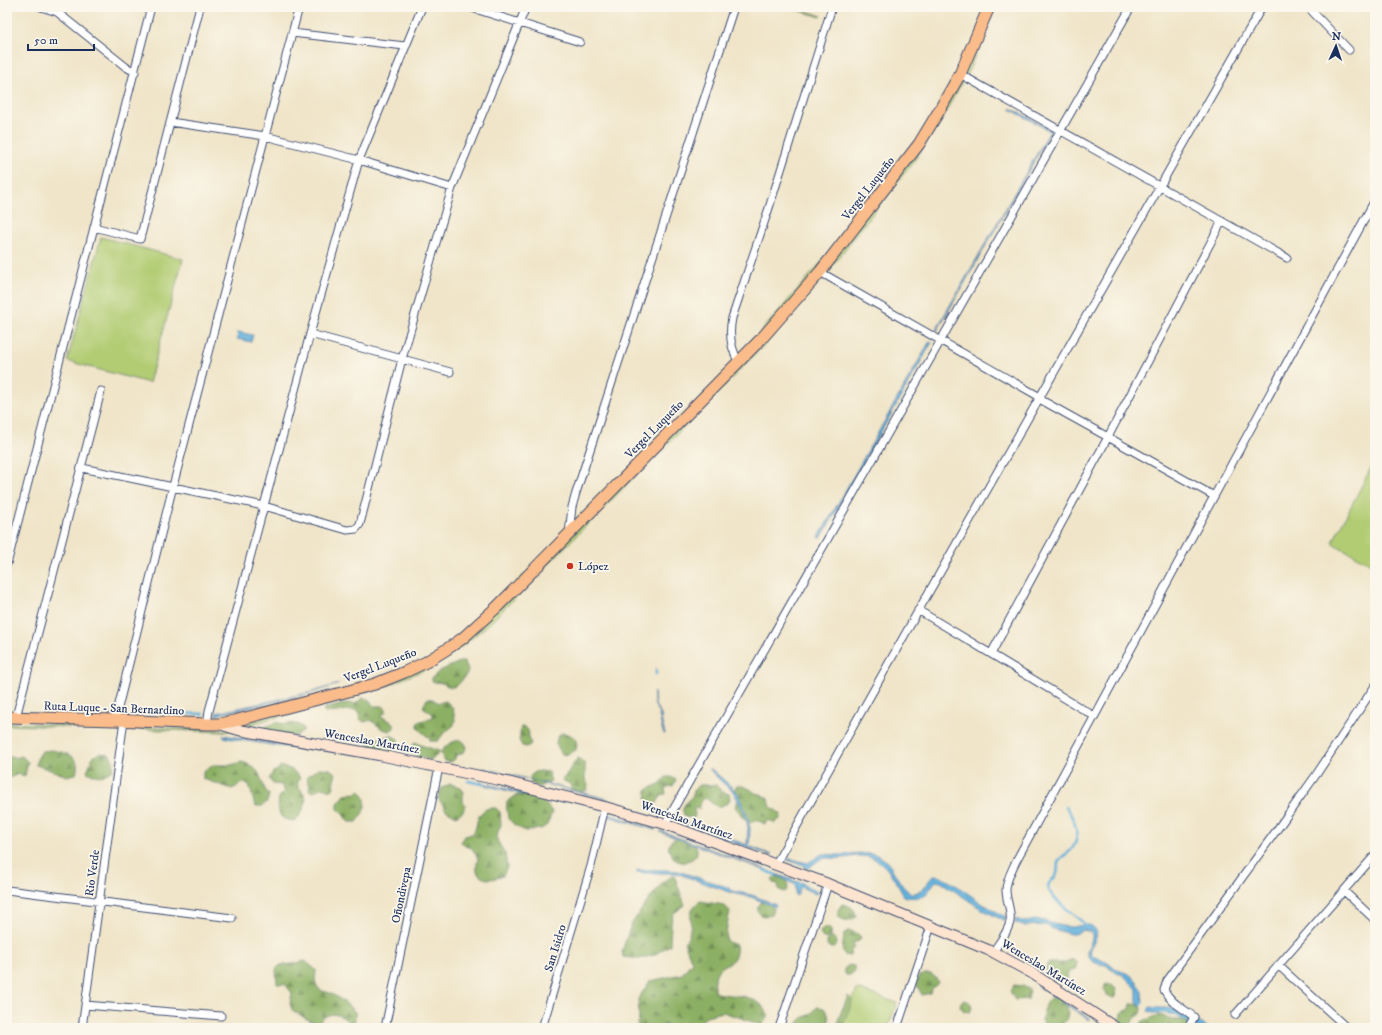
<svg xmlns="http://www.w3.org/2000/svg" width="1382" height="1035" viewBox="0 0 1382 1035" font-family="'IM FELL DW Pica',serif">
  <defs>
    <pattern id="grass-tufts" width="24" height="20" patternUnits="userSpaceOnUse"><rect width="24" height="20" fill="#b1cc72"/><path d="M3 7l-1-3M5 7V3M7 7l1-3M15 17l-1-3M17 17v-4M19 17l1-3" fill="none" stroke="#8fa661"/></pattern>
    <pattern id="forest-firs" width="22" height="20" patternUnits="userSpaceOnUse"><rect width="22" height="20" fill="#8cb064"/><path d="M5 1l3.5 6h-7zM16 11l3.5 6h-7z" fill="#729056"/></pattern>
  </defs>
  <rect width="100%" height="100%" fill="#fbf7ec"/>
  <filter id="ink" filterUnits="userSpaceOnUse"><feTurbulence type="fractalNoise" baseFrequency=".025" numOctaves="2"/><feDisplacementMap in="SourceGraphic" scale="8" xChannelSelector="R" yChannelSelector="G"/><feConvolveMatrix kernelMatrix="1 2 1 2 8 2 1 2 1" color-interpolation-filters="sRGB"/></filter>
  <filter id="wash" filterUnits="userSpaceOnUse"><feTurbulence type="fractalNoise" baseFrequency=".012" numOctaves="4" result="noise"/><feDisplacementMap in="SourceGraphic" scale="16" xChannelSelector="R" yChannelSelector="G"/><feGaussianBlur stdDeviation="0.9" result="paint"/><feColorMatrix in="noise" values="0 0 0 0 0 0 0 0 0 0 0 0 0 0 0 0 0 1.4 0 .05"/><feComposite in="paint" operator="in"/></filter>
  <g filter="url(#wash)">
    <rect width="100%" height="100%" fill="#f0e5c9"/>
    <path fill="url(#grass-tufts)" stroke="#667e68" d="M 787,7 L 794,7 L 822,16 L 821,17 Z"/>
    <path fill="url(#forest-firs)" stroke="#547061" d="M 459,662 L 464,662 C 470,671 469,671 463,679 C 460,682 458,686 453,687 C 448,688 446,684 442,683 C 438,682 436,683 432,681 L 432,678 C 440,668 449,668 459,662 Z
      M 363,698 L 368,699 L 373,706 L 383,706 L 386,709 L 386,712 L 382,714 L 382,717 L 394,723 L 394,728 L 390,731 L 382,729 L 371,720 L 364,722 L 360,719 L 360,712 C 348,706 337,715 325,712 L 323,709 L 348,703 L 355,704 Z
      M 427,699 L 432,699 L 439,703 L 446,701 L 453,708 L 455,720 L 454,725 L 443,734 L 438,741 L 431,741 C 427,733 416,732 418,722 L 433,717 L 433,714 L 423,707 Z
      M 276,722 C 285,726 294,720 303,727 L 303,731 C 297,739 285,735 276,735 L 273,731 L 261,730 C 265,725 271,726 276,722 Z
      M 521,727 L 525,727 L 528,730 L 529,734 L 528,737 L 531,744 L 530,745 L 526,747 L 522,746 L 519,740 C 521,735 519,732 521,727 Z
      M 561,733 C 572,734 579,738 576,750 L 572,752 L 565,755 L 562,754 L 556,744 L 557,738 Z
      M 387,736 L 392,736 L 398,739 L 398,744 L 391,752 C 383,749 372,751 368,742 L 370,739 L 382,738 Z
      M 461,740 L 465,743 L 466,749 L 462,754 L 456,755 L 455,759 L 451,762 L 445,761 L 443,758 L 441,752 L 431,760 L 416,756 L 412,751 L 412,747 L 415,742 C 424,747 432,748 441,752 C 446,745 452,741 461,740 Z
      M 52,750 C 66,753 82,755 76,774 L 67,776 L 36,765 L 37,759 L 42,751 Z
      M 99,753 L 109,754 L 114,762 L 113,769 C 102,778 99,777 87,772 L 92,758 Z
      M 12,756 L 15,758 L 22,756 L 28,762 L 25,776 L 18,774 L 7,779 L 7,758 Z
      M 578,758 L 585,764 L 585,779 L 588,785 L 587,790 L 579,792 L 572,789 L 570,784 L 562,780 C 569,773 571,765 578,758 Z
      M 242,762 C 265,769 257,780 269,795 L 267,802 L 262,806 L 255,806 L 249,784 L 243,783 L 232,789 L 203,779 L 203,771 L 213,765 L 231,765 Z
      M 280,766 L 293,770 L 295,773 L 299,776 L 300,779 L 297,784 C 299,788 303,792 305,795 C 308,804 301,814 296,820 C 278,822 277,812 279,797 L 285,792 L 283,791 L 282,785 L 273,784 L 269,779 L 273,772 L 278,770 Z
      M 319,768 L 330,769 L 336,774 L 333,784 L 334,787 L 332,790 L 329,790 L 327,788 L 320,788 L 314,792 L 309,790 L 310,784 L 308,783 L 307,776 Z
      M 541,771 L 548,772 L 551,781 L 539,787 L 531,783 L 530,777 L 534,772 Z
      M 666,777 L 671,777 L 676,780 L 673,786 L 667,787 L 665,789 L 666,794 L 661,795 L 657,803 L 654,804 L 646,799 L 647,790 L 654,786 L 658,786 Z
      M 450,784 L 461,787 L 463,793 L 463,803 L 466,805 L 463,811 L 456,816 L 446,810 L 438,798 L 442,788 Z
      M 700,785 L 716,785 L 723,792 L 729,794 L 730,799 L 728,803 L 718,807 L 713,804 L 707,799 L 705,798 L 702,800 L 699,809 L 695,808 L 694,810 L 695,814 L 694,818 L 688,817 L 686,818 C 678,807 687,803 693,795 C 694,790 695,787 700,785 Z
      M 736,786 L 743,786 L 750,789 L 755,793 L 761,794 L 768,799 L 771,807 L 781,814 L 780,819 L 775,823 L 768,820 L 765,824 C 763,823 761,822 759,821 C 752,820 749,826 743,818 C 740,814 739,811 735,807 L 739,798 L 734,793 Z
      M 359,790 C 370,800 365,811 357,822 L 349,822 C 345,818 343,813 338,809 L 338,803 L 346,794 L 357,793 Z
      M 517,795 C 533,795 543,797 552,812 L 547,825 L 541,829 L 526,831 C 511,825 505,818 507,802 Z
      M 489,808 L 496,808 L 500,812 L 501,825 L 498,831 L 497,840 L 505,854 L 507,867 L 503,876 C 499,877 494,879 490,879 C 476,879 475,869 478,859 L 472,848 L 465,846 L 461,842 L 465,836 C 481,833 473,822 481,813 C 483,811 486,809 489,808 Z
      M 674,839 C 679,839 687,840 692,843 C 702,849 696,860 686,861 L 684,863 L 675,860 L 668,848 L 671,841 Z
      M 674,875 L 685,905 L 674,913 L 671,923 L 670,945 L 654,955 L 639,959 L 623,957 L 622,951 L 631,925 L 644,906 L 663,882 Z
      M 778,876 L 786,880 L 788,886 L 787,890 L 785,892 L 779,890 L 778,884 L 773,883 L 772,881 L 773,878 Z
      M 764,900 C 770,901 771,904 773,910 L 771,914 L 764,916 C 758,914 757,911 758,906 Z
      M 700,901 L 724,905 L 730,911 L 727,925 L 726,941 L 736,945 C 739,968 718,961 715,978 C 714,982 714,988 714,992 C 729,997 746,993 759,1003 C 763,1006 766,1011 769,1015 L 762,1025 L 723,1012 L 706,1016 L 696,1028 L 637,1028 L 639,1018 L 638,999 L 650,981 L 682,974 L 692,962 L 684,942 C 686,940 689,937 689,934 C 693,920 686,911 700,901 Z
      M 842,904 C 850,906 856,908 856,917 C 849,921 844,922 838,916 L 838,910 Z
      M820.5 933a5.5 5.5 0 1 1 11 0a5.5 5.5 0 1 1-11 0Z
      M 847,931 C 853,931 858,932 861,938 L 859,941 L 853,943 L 854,948 L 851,950 L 850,956 C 841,956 842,949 843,943 C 844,938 843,935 847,931 Z
      M827 943a5 5 0 1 1 10 0a5 5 0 1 1-10 0Z
      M 1070,960 L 1074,960 L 1077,963 L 1075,970 L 1068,972 L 1067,981 L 1063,983 L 1047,973 L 1045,970 L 1048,963 L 1064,963 Z
      M 305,961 L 316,970 C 316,975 314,981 317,986 C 320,992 325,991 330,993 C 339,997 348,1005 355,1012 L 355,1021 L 349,1022 C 337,1012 328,1011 317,1024 L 305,1018 L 292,1010 L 290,1003 L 292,993 L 285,984 L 277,984 L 276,969 L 280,965 L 292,964 Z
      M 849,965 L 854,966 L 855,971 L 850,975 L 846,975 L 844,971 L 844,969 Z
      M 925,974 L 931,974 L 936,978 L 938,983 L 932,989 L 931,993 L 922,995 L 916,984 L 919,976 Z
      M 1106,984 C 1114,985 1118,988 1116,997 L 1113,998 L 1107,995 L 1104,989 Z
      M 1014,985 L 1023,986 L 1030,990 L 1028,999 L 1015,1000 L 1010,991 Z
      M 848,996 L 856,1003 L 850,1028 L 837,1028 L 839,1017 Z
      M 1055,996 C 1057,997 1059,997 1061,998 C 1071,1004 1070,1025 1057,1026 C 1053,1027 1048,1025 1044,1024 L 1042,1020 C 1045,1009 1042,1001 1055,996 Z
      M 964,1000 C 971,1001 974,1006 970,1012 L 964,1011 L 960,1006 L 961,1002 Z
      M 1136,1003 L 1141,1005 L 1142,1009 L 1141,1014 L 1134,1019 L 1129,1027 L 1123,1024 L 1120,1020 L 1121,1013 L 1130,1009 L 1131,1004 Z
      M 817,1007 L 824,1008 L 828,1014 L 829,1021 L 822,1028 L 797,1028 C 798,1017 805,1018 812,1013 C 814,1011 815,1009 817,1007 Z
      M 1159,1015 L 1176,1020 L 1187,1020 L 1191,1028 L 1138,1028 L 1143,1021 Z"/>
    <path fill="#b1cc72" stroke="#667e68" d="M 994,7 L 996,7 L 969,70 L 938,125 L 916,158 L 821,280 L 771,338 L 657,454 L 490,623 L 459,649 L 426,669 L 389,685 L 225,732 L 7,725 L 7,723 L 11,723 L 225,730 L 425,667 L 655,453 L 914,156 Z
      M 101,237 L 183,259 L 149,383 L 67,361 Z
      M 1375,460 L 1375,566 L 1332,543 Z
      M 857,989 L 897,1003 L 888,1028 L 842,1028 Z"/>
    <path fill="#62b1dc" stroke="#3e709d" d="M 1011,108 L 1052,130 L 937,331 L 936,330 L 1050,131 L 1010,109 Z
      M 238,332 L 253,335 L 251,342 L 237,339 Z
      M 930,341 L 932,342 L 821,538 L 819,537 Z
      M 339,684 L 312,693 L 216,715 L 216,713 L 312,692 Z
      M 654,692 L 655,705 L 661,715 L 662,724 L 665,734 L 664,734 C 661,728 661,721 659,715 C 655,704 653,704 654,692 Z
      M 223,735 L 299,748 L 299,749 L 227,738 L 224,737 Z
      M 483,768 L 608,799 L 608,800 L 510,775 L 483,769 Z
      M 710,768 L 737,792 L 747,814 L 750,828 L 749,846 L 772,855 L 771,856 L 675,821 L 676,819 L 747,845 L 748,827 L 745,814 L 733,791 L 722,782 L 709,769 Z
      M 480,782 L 554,801 L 554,802 L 480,784 Z
      M 608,814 L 656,829 L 655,830 L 608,816 Z
      M 661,831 L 767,870 L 767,871 L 660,832 Z
      M 860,853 C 864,854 869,853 873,854 C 894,858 895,885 912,894 C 916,893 920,891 924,888 C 929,883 929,877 937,875 L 954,884 L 983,904 L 1006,917 L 1005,921 L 983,910 L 941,882 L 936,881 C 932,885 930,890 926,894 C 920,899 911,898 904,896 C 893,878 885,856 860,856 C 854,856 848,858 842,858 C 837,859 831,858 826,858 C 819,858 813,865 808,869 L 805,868 L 804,865 L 787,860 L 787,859 L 791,859 L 808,863 L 822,854 L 840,855 Z
      M 637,870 L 667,870 L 678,871 L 727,887 L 733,891 L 752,895 L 776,905 L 775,907 L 751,897 L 732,893 L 676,873 L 645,873 L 637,872 Z
      M 773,873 L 798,882 L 803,883 L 803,884 L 817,892 L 816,894 L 801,887 L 800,888 L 797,896 L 795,895 L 796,885 L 773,874 Z
      M 1016,919 C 1019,920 1022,921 1025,922 C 1030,922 1035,919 1040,920 C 1051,922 1060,927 1071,927 C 1078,927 1086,922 1093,927 C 1101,933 1094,942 1090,948 L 1091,955 L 1108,963 L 1115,969 L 1129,974 L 1136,980 L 1142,992 L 1143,1003 L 1140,1006 L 1137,1001 L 1137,989 L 1123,975 L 1114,972 L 1106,965 C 1096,964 1089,962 1087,952 C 1088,945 1095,940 1091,932 L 1083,930 L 1075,934 L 1070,934 L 1053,929 L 1046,925 L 1023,926 L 1015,923 Z
      M 1037,985 L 1091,1019 L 1090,1020 L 1037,986 Z
      M 1150,1007 C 1159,1009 1167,1007 1176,1009 L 1209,1028 L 1197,1028 L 1174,1015 L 1165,1013 L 1153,1013 L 1148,1011 Z"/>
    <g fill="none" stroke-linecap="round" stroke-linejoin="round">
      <path stroke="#62b1dc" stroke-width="2.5" d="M 656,674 L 656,669
        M 172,713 L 203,714
        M 468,781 L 483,784
        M 1066,807 C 1075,820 1083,839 1069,852 C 1065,855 1060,857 1058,863 C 1057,868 1059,873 1055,877 C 1051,881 1046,884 1049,890 C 1054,902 1077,916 1087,926
        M 764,870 L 776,875"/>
    </g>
  </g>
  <g filter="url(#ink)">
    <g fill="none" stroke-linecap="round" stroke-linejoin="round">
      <g stroke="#3b4a6e" stroke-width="9">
        <path id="street" d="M 41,7 L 57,12 L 126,67 L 135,72
          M 469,7 L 580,42
          M 1308,7 L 1349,50
          M 292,33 L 405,46
          M 960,74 L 1287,258
          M 170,122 L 265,136 L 359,160 L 452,188
          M 94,227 L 140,239 L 200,7
          M 820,272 L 1040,397 L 1043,401 L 1214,496
          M 310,334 L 450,372
          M 739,362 C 730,348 729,333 732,318 L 769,208 L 832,7
          M 82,468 L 264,506 L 347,530 L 356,529 L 360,524 L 402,359 L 452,188 L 526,7
          M 569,534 L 572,507 L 576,493 L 734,7
          M 7,564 L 151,7
          M 918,610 L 1094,716
          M 991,654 L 1108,437 L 1222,221
          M 16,717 L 101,391
          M 115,720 L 173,486 L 299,7
          M 207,724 L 209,711 L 310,334 L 359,160 L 422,7
          M 665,824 L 1131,7
          M 775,865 L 921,606 L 1262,7
          M 7,890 L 232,918
          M 1344,891 L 1375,920
          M 993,952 C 999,943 1008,932 1010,922 C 1012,911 1006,901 1006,890 C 1006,880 1012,870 1016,861 L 1375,200
          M 1278,965 L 1347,1028
          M 85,1005 L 221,1016
          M 1235,1015 L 1375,855
          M 82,1028 L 124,720
          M 385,1028 L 439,767
          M 542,1028 L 591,866 L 605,807
          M 779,1028 L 828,884
          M 897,1028 L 931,926
          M 1188,1028 L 1194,1017 C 1183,1008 1171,1003 1164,990 L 1167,981 L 1276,831 L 1316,775 L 1375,686"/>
      </g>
      <g stroke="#3b4a6e" stroke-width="12">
        <path id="secondary" d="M 219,724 L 239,730 L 379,755 L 499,780 L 605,807 L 665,824 L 828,884 L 993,952 L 1030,972 L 1116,1028"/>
      </g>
      <g stroke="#3b4a6e" stroke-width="13">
        <path id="primary" d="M 7,717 L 115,720 L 207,724 L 219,724 L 234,721 L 345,692 L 375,684 L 405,672 L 426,662 L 447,649 L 463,638 L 497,607 L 762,338 L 820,272 L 919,144 L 939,111 L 960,74 L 989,7"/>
      </g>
      <use href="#street" stroke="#fff" stroke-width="7"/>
      <use href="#secondary" stroke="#fde4d0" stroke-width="10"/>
      <use href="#primary" stroke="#f9bc8a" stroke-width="11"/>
    </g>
  </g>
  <circle fill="#c8321e" stroke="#fbf7ec" stroke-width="1.5" cx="570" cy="566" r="4"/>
  <g text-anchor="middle" stroke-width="3.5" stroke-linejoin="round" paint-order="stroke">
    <g font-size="12" fill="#1b2f5e" stroke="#fbf7ec">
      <text transform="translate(868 188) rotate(-52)" y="4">Vergel Luqueño</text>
      <text transform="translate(654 429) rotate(-45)" y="4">Vergel Luqueño</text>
      <text transform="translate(380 665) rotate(-21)" y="4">Vergel Luqueño</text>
      <text transform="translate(114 708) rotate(2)" y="4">Ruta Luque - San Bernardino</text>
      <text transform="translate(372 741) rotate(10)" y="4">Wenceslao Martínez</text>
      <text transform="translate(687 820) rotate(19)" y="4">Wenceslao Martínez</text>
      <text transform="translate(92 873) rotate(-82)" y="4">Rio Verde</text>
      <text transform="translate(401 895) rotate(-78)" y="4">Oñondivepa</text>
      <text transform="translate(555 948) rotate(-73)" y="4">San Isidro</text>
      <text transform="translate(1044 967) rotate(31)" y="4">Wenceslao Martínez</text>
    </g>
    <g font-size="12" fill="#1b2f5e" stroke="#fbf7ec" text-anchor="start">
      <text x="578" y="570">López</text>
    </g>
  </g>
  <rect width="1382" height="1035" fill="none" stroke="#fbf7ec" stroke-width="24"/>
  <g transform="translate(1336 46) rotate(3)" stroke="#fbf7ec" stroke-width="3" paint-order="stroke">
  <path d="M0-3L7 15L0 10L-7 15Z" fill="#1b2f5e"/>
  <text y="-6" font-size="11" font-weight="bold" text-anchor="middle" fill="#1b2f5e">N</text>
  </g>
  <path d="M28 44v6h66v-6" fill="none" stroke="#1b2f5e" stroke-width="2"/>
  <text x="34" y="44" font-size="12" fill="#1b2f5e" stroke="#fbf7ec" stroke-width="3" paint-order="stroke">50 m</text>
</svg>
